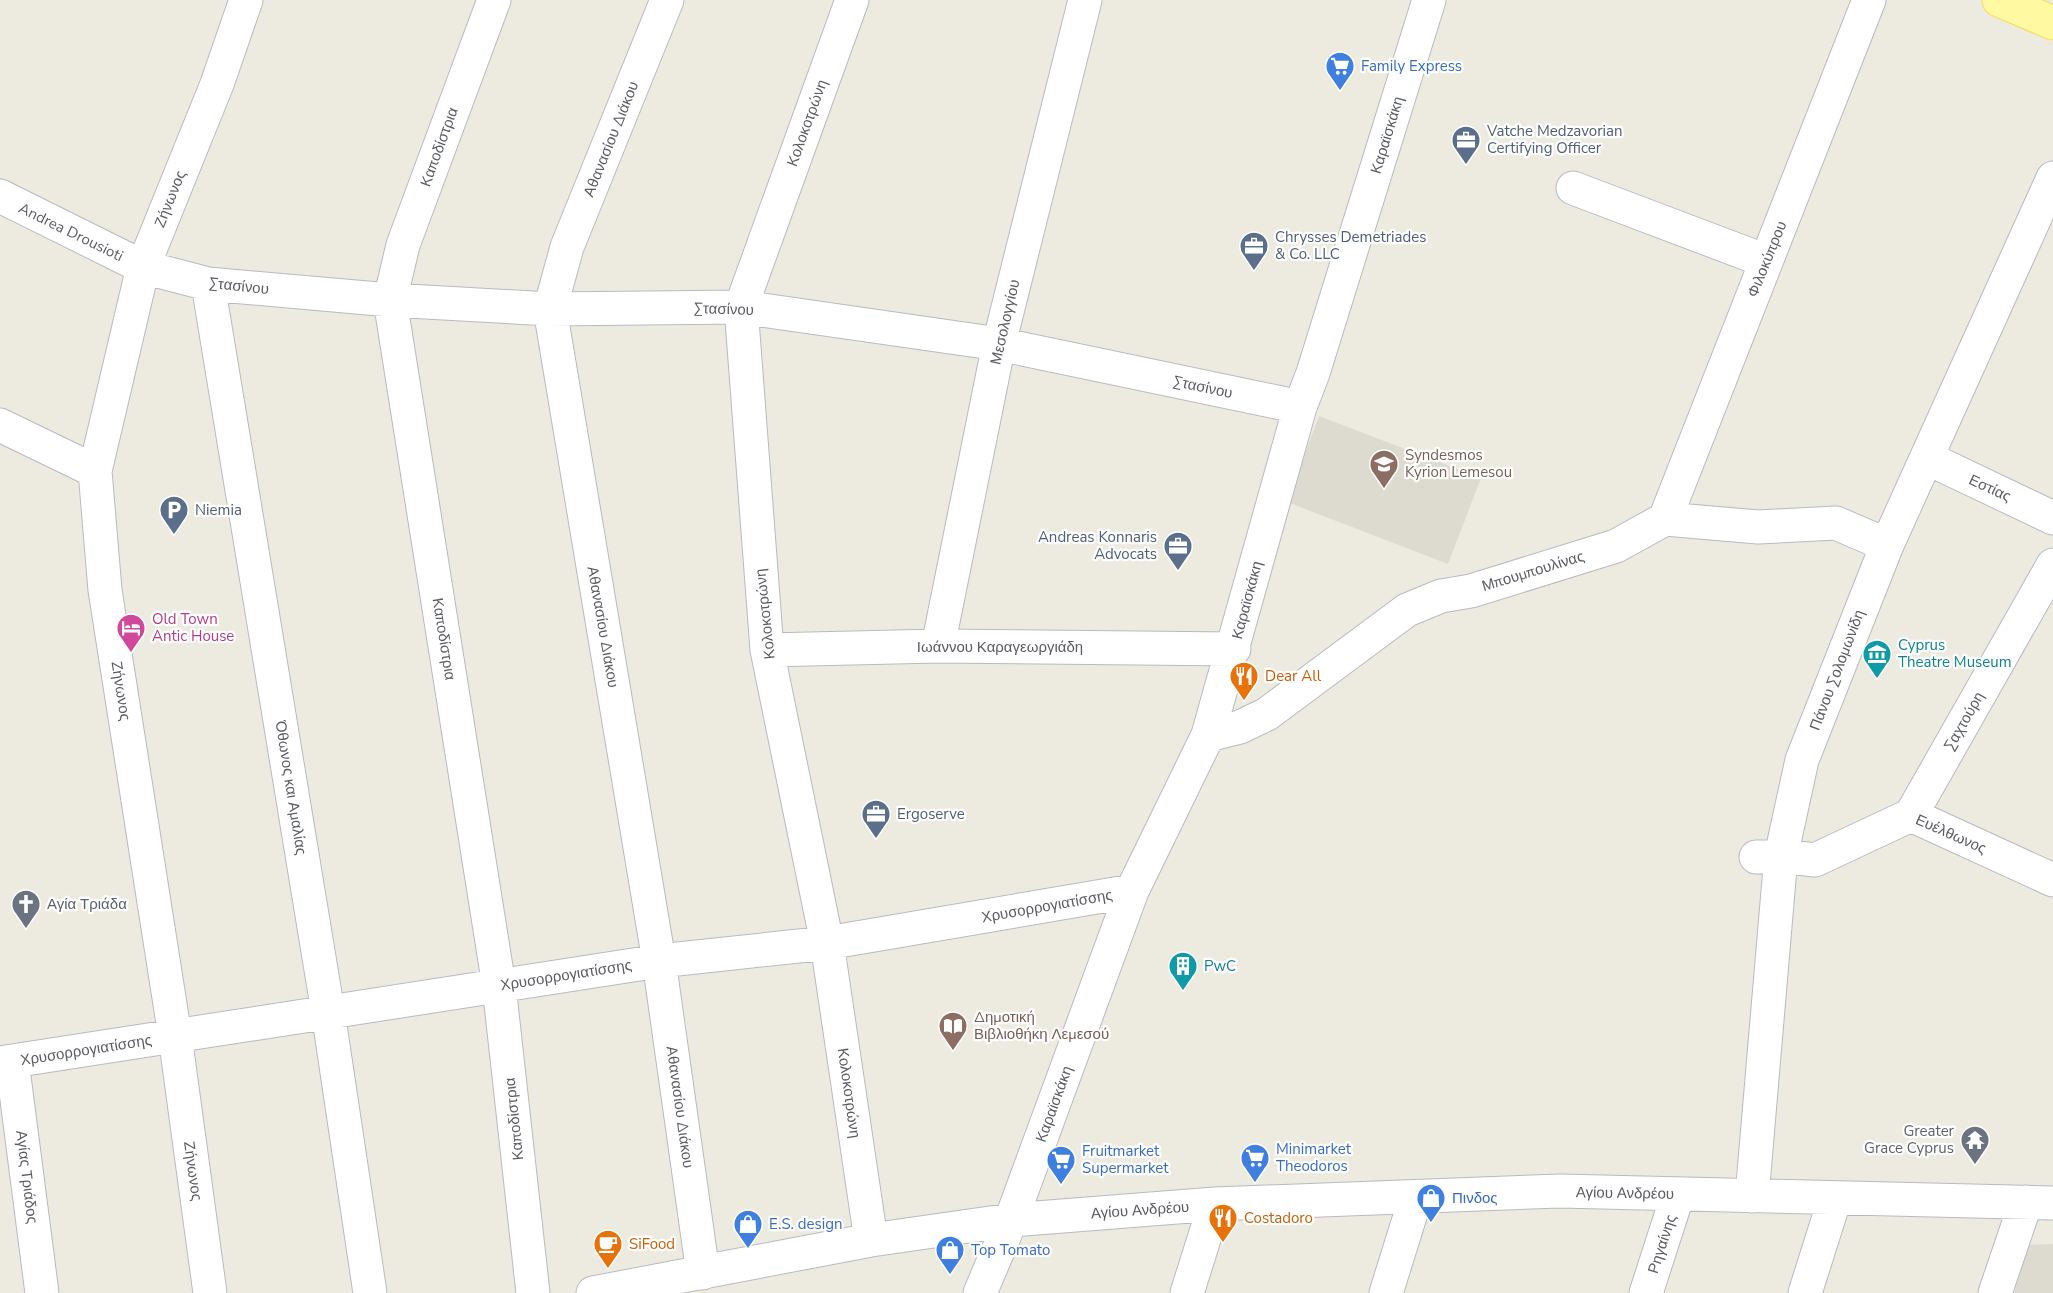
<svg xmlns="http://www.w3.org/2000/svg" width="2053" height="1293" viewBox="0 0 2053 1293" font-family="'Nunito Sans',sans-serif">
  <rect width="100%" height="100%" fill="#edebe0"/>
  <path fill="#dddbcf" d="M 1319,416 L 1481,478 L 1448,564 L 1287,502 Z
    M 2053,1244 L 2053,1293 L 2014,1293 L 2028,1245 Z"/>
  <g fill="none" stroke-linecap="round" stroke-linejoin="round">
    <g stroke="#b8bac0" stroke-width="35">
      <path id="minor" d="M 494,0 L 403,245 L 390,300 L 499,986 L 533,1293
        M 667,0 L 567,247 L 550,309 L 659,961 L 703,1273
        M 852,0 L 741,307 L 767,650 L 827,943 L 871,1240
        M 1573,188 L 1766,261
        M 0,196 L 143,267 L 208,284 L 390,300 L 550,309 L 741,307 L 999,344 L 1300,407
        M 208,284 L 328,1012 L 370,1293
        M 0,425 L 95,471
        M 1927,458 L 2053,518
        M 1665,519 L 1869,0
        M 938,646 L 999,344 L 1085,0
        M 767,650 L 938,646 L 1234,649
        M 1208,735 L 1240,727 L 1267,714 L 1407,610 L 1441,596 L 1471,591 L 1616,546 L 1665,519 L 1758,527 L 1836,523 L 1887,545
        M 1911,815 L 2053,565
        M 1911,815 L 2053,880
        M 1756,857 L 1781,856 L 1815,860 L 1911,815
        M 12,1061 L 42,1293
        M 0,1063 L 659,961 L 827,943 L 1132,891
        M 1752,1196 L 1781,856 L 1802,760 L 1887,545 L 2053,178
        M 210,1293 L 175,1036 L 105,590 L 95,471 L 143,267 L 217,84 L 246,0
        M 593,1293 L 871,1240 L 1011,1220 L 1215,1204 L 1560,1191 L 2053,1203
        M 980,1293 L 1011,1220 L 1132,891 L 1208,735 L 1300,407 L 1313,373 L 1429,0
        M 1187,1293 L 1215,1204
        M 1386,1293 L 1416,1197
        M 1646,1293 L 1678,1194
        M 1805,1293 L 1835,1198
        M 1995,1293 L 2026,1202"/>
    </g>
    <g stroke="#f8db4e" stroke-width="35">
      <path id="major" d="M 1999,0 L 2053,23"/>
    </g>
    <use href="#minor" stroke="#fff" stroke-width="33"/>
    <use href="#major" stroke="#fffaa2" stroke-width="33"/>
  </g>
  <defs>
    <g id="supermarket-pin" transform="scale(1.5)"><path d="M0 17L-7.5 6A9.5 9.5 0 1 1 7.5 6Z" fill="#3f7fe0" stroke="#fff"/><path d="M-6-5.5h2.5l.6 2H6L4.5 2H-2.5L-4.4-4H-6ZM-1.5 3.2a1.3 1.3 0 1 0 .1 0ZM3 3.2a1.3 1.3 0 1 0 .1 0Z" fill="#fff"/></g>
    <g id="office-pin" transform="scale(1.5)"><path d="M0 17L-7.5 6A9.5 9.5 0 1 1 7.5 6Z" fill="#5c6f8a" stroke="#fff"/><path d="M-6-3h4V-5.5h4V-3h4V5H-6ZM-1-4.5V-3h2v-1.5ZM-6 0V1H6V0Z" fill="#fff"/></g>
    <g id="school-pin" transform="scale(1.5)"><path d="M0 17L-7.5 6A9.5 9.5 0 1 1 7.5 6Z" fill="#8d6e63" stroke="#fff"/><path d="M0-5L7-2L0 1L-7-2ZM-4 1L0 2.5L4 1V4Q0 6-4 4Z" fill="#fff"/></g>
    <g id="parking-pin" transform="scale(1.5)"><path d="M0 17L-7.5 6A9.5 9.5 0 1 1 7.5 6Z" fill="#5c6f8a" stroke="#fff"/><path d="M-3.5-5.5H1a3.5 3.5 0 0 1 0 7H-1V5.5H-3.5ZM-1-3.4V-.6H.8a1.4 1.4 0 0 0 0-2.8Z" fill="#fff"/></g>
    <g id="hotel-pin" transform="scale(1.5)"><path d="M0 17L-7.5 6A9.5 9.5 0 1 1 7.5 6Z" fill="#d1479c" stroke="#fff"/><path d="M-6-4.5h1.5V1H6V5H4.5V3h-9V5H-6ZM-4 0a1.8 1.8 0 1 1 3.6 0ZM.5 0V-2.5h3Q6-2.5 6 0Z" fill="#fff"/></g>
    <g id="museum-pin" transform="scale(1.5)"><path d="M0 17L-7.5 6A9.5 9.5 0 1 1 7.5 6Z" fill="#0f9aa8" stroke="#fff"/><path d="M0-6L6-3V-2H-6V-3ZM-5-1h2V3h-2ZM-1-1h2V3h-2ZM3-1h2V3H3ZM-6 4H6V6H-6Z" fill="#fff"/></g>
    <g id="restaurant-pin" transform="scale(1.5)"><path d="M0 17L-7.5 6A9.5 9.5 0 1 1 7.5 6Z" fill="#e8710a" stroke="#fff"/><path d="M-5-6h1v4h1v-4h1v4h1v-4h1v5L-1.5 .5V6h-2V.5L-5-1ZM5-6V6H3V1.5H1.5Q1.5-4 5-6Z" fill="#fff"/></g>
    <g id="church-pin" transform="scale(1.5)"><path d="M0 17L-7.5 6A9.5 9.5 0 1 1 7.5 6Z" fill="#6b7280" stroke="#fff"/><path d="M-1.2-6h2.4v3.5h3.3v2.4h-3.3V6h-2.4V-.1h-3.3v-2.4h3.3Z" fill="#fff"/></g>
    <g id="building-pin" transform="scale(1.5)"><path d="M0 17L-7.5 6A9.5 9.5 0 1 1 7.5 6Z" fill="#0f9aa8" stroke="#fff"/><path d="M-4-6H4V6H1V3H-1V6H-4ZM-2.5-4.3h1.7v1.8h-1.7ZM.8-4.3h1.7v1.8H.8ZM-2.5-1h1.7V.8h-1.7ZM.8-1h1.7V.8H.8Z" fill="#fff"/></g>
    <g id="library-pin" transform="scale(1.5)"><path d="M0 17L-7.5 6A9.5 9.5 0 1 1 7.5 6Z" fill="#8d6e63" stroke="#fff"/><path d="M-6-4Q-3-5.5-.7-3.5V5Q-3 3-6 4ZM6-4Q3-5.5 .7-3.5V5Q3 3 6 4Z" fill="#fff"/></g>
    <g id="temple-pin" transform="scale(1.5)"><path d="M0 17L-7.5 6A9.5 9.5 0 1 1 7.5 6Z" fill="#6b7280" stroke="#fff"/><path d="M0-6L5-2H3V0L6.5 2.5H4V6H1.5V3h-3V6H-4V2.5H-6.5L-3 0V-2H-5Z" fill="#fff"/></g>
    <g id="shop-pin" transform="scale(1.5)"><path d="M0 17L-7.5 6A9.5 9.5 0 1 1 7.5 6Z" fill="#3f7fe0" stroke="#fff"/><path d="M-5-2.5h2.3a2.7 3.5 0 0 1 5.4 0H5L5.5 6h-11ZM-1.5-2.5h3a1.5 2.3 0 0 0-3 0Z" fill="#fff"/></g>
    <g id="cafe-pin" transform="scale(1.5)"><path d="M0 17L-7.5 6A9.5 9.5 0 1 1 7.5 6Z" fill="#e8710a" stroke="#fff"/><path d="M-5.5-4.5H6V0H3Q3 3.5 0 3.5H-2.5Q-5.5 3.5-5.5 0ZM3-3.2v2h1.7v-2ZM-6 4.5H4V6H-6Z" fill="#fff"/></g>
  </defs>
  <g fill-rule="evenodd">
    <use href="#supermarket-pin" x="1340" y="66"/>
    <use href="#office-pin" x="1466" y="140"/>
    <use href="#office-pin" x="1254" y="246"/>
    <use href="#school-pin" x="1384" y="464"/>
    <use href="#parking-pin" x="174" y="510"/>
    <use href="#office-pin" x="1178" y="546"/>
    <use href="#hotel-pin" x="131" y="628"/>
    <use href="#museum-pin" x="1877" y="654"/>
    <use href="#restaurant-pin" x="1244" y="676"/>
    <use href="#office-pin" x="876" y="814"/>
    <use href="#church-pin" x="26" y="904"/>
    <use href="#building-pin" x="1183" y="966"/>
    <use href="#library-pin" x="953" y="1026"/>
    <use href="#temple-pin" x="1975" y="1140"/>
    <use href="#supermarket-pin" x="1255" y="1158"/>
    <use href="#supermarket-pin" x="1061" y="1160"/>
    <use href="#shop-pin" x="1431" y="1198"/>
    <use href="#restaurant-pin" x="1223" y="1218"/>
    <use href="#shop-pin" x="748" y="1224"/>
    <use href="#cafe-pin" x="608" y="1244"/>
    <use href="#shop-pin" x="950" y="1250"/>
  </g>
  <g text-anchor="middle" stroke-width="4.5" stroke-linejoin="round" paint-order="stroke">
    <g font-size="15" fill="#366cbe" stroke="#fff" text-anchor="start">
      <text x="1361" y="71">Family Express</text>
      <text x="1276" y="1154">Minimarket<tspan x="1276" dy="17">Theodoros</tspan></text>
      <text x="1082" y="1156">Fruitmarket<tspan x="1082" dy="17">Supermarket</tspan></text>
      <text x="1452" y="1203">Πινδος</text>
      <text x="769" y="1229">E.S. design</text>
      <text x="971" y="1255">Top Tomato</text>
    </g>
    <g font-size="15" fill="#595c62" stroke="#fff">
      <text transform="translate(807 123) rotate(-70)" y="5">Κολοκοτρώνη</text>
      <text transform="translate(1387 135) rotate(-73)" y="5">Καραϊσκάκη</text>
      <text transform="translate(611 139) rotate(-68)" y="5">Αθανασίου Διάκου</text>
      <text transform="translate(439 147) rotate(-70)" y="5">Καποδίστρια</text>
      <text transform="translate(170 199) rotate(-68)" y="5">Ζήνωνος</text>
      <text transform="translate(71 232) rotate(26)" y="5">Andrea Drousioti</text>
      <text transform="translate(1767 259) rotate(-68)" y="5">Φιλοκύπρου</text>
      <text transform="translate(239 286) rotate(6)" y="5">Στασίνου</text>
      <text transform="translate(724 309) rotate(2)" y="5">Στασίνου</text>
      <text transform="translate(1005 322) rotate(-77)" y="5">Μεσολογγίου</text>
      <text transform="translate(1203 387) rotate(12)" y="5">Στασίνου</text>
      <text transform="translate(1990 488) rotate(25)" y="5">Εστίας</text>
      <text transform="translate(1533 571) rotate(-17)" y="5">Μπουμπουλίνας</text>
      <text transform="translate(1247 600) rotate(-75)" y="5">Καραϊσκάκη</text>
      <text transform="translate(765 614) rotate(-96)" y="5">Κολοκοτρώνη</text>
      <text transform="translate(603 627) rotate(80)" y="5">Αθανασίου Διάκου</text>
      <text transform="translate(444 639) rotate(81)" y="5">Καποδίστρια</text>
      <text x="1000" y="652">Ιωάννου Καραγεωργιάδη</text>
      <text transform="translate(1837 670) rotate(-69)" y="5">Πάνου Σολομωνίδη</text>
      <text transform="translate(121 691) rotate(81)" y="5">Ζήνωνος</text>
      <text transform="translate(1964 721) rotate(-60)" y="5">Σαχτούρη</text>
      <text transform="translate(291 788) rotate(81)" y="5">Όθωνος και Αμαλίας</text>
      <text transform="translate(1951 834) rotate(24)" y="5">Ευέλθωνος</text>
      <text transform="translate(1047 906) rotate(-10)" y="5">Χρυσορρογιατίσσης</text>
      <text transform="translate(566 975) rotate(-9)" y="5">Χρυσορρογιατίσσης</text>
      <text transform="translate(86 1050) rotate(-9)" y="5">Χρυσορρογιατίσσης</text>
      <text transform="translate(849 1093) rotate(82)" y="5">Κολοκοτρώνη</text>
      <text transform="translate(1054 1104) rotate(-70)" y="5">Καραϊσκάκη</text>
      <text transform="translate(680 1107) rotate(82)" y="5">Αθανασίου Διάκου</text>
      <text transform="translate(514 1119) rotate(-96)" y="5">Καποδίστρια</text>
      <text transform="translate(193 1171) rotate(82)" y="5">Ζήνωνος</text>
      <text transform="translate(27 1177) rotate(83)" y="5">Αγίας Τριάδος</text>
      <text transform="translate(1625 1193) rotate(1)" y="5">Αγίου Ανδρέου</text>
      <text transform="translate(1140 1210) rotate(-4)" y="5">Αγίου Ανδρέου</text>
      <text transform="translate(1662 1244) rotate(-72)" y="5">Ρηγαίνης</text>
    </g>
    <g font-size="15" fill="#4e5e75" stroke="#fff" text-anchor="start">
      <text x="1487" y="136">Vatche Medzavorian<tspan x="1487" dy="17">Certifying Officer</tspan></text>
      <text x="1275" y="242">Chrysses Demetriades<tspan x="1275" dy="17">&amp; Co. LLC</tspan></text>
      <text x="195" y="515">Niemia</text>
      <text x="1157" y="542" text-anchor="end">Andreas Konnaris<tspan x="1157" dy="17">Advocats</tspan></text>
      <text x="897" y="819">Ergoserve</text>
    </g>
    <g font-size="15" fill="#785e54" stroke="#fff" text-anchor="start">
      <text x="1405" y="460">Syndesmos<tspan x="1405" dy="17">Kyrion Lemesou</tspan></text>
      <text x="974" y="1022">Δημοτική<tspan x="974" dy="17">Βιβλιοθήκη Λεμεσού</tspan></text>
    </g>
    <g font-size="15" fill="#b23c85" stroke="#fff" text-anchor="start">
      <text x="152" y="624">Old Town<tspan x="152" dy="17">Antic House</tspan></text>
    </g>
    <g font-size="15" fill="#0d838f" stroke="#fff" text-anchor="start">
      <text x="1898" y="650">Cyprus<tspan x="1898" dy="17">Theatre Museum</tspan></text>
      <text x="1204" y="971">PwC</text>
    </g>
    <g font-size="15" fill="#c56008" stroke="#fff" text-anchor="start">
      <text x="1265" y="681">Dear All</text>
      <text x="1244" y="1223">Costadoro</text>
      <text x="629" y="1249">SiFood</text>
    </g>
    <g font-size="15" fill="#5b616d" stroke="#fff" text-anchor="start">
      <text x="47" y="909">Αγία Τριάδα</text>
      <text x="1954" y="1136" text-anchor="end">Greater<tspan x="1954" dy="17">Grace Cyprus</tspan></text>
    </g>
  </g>
</svg>
